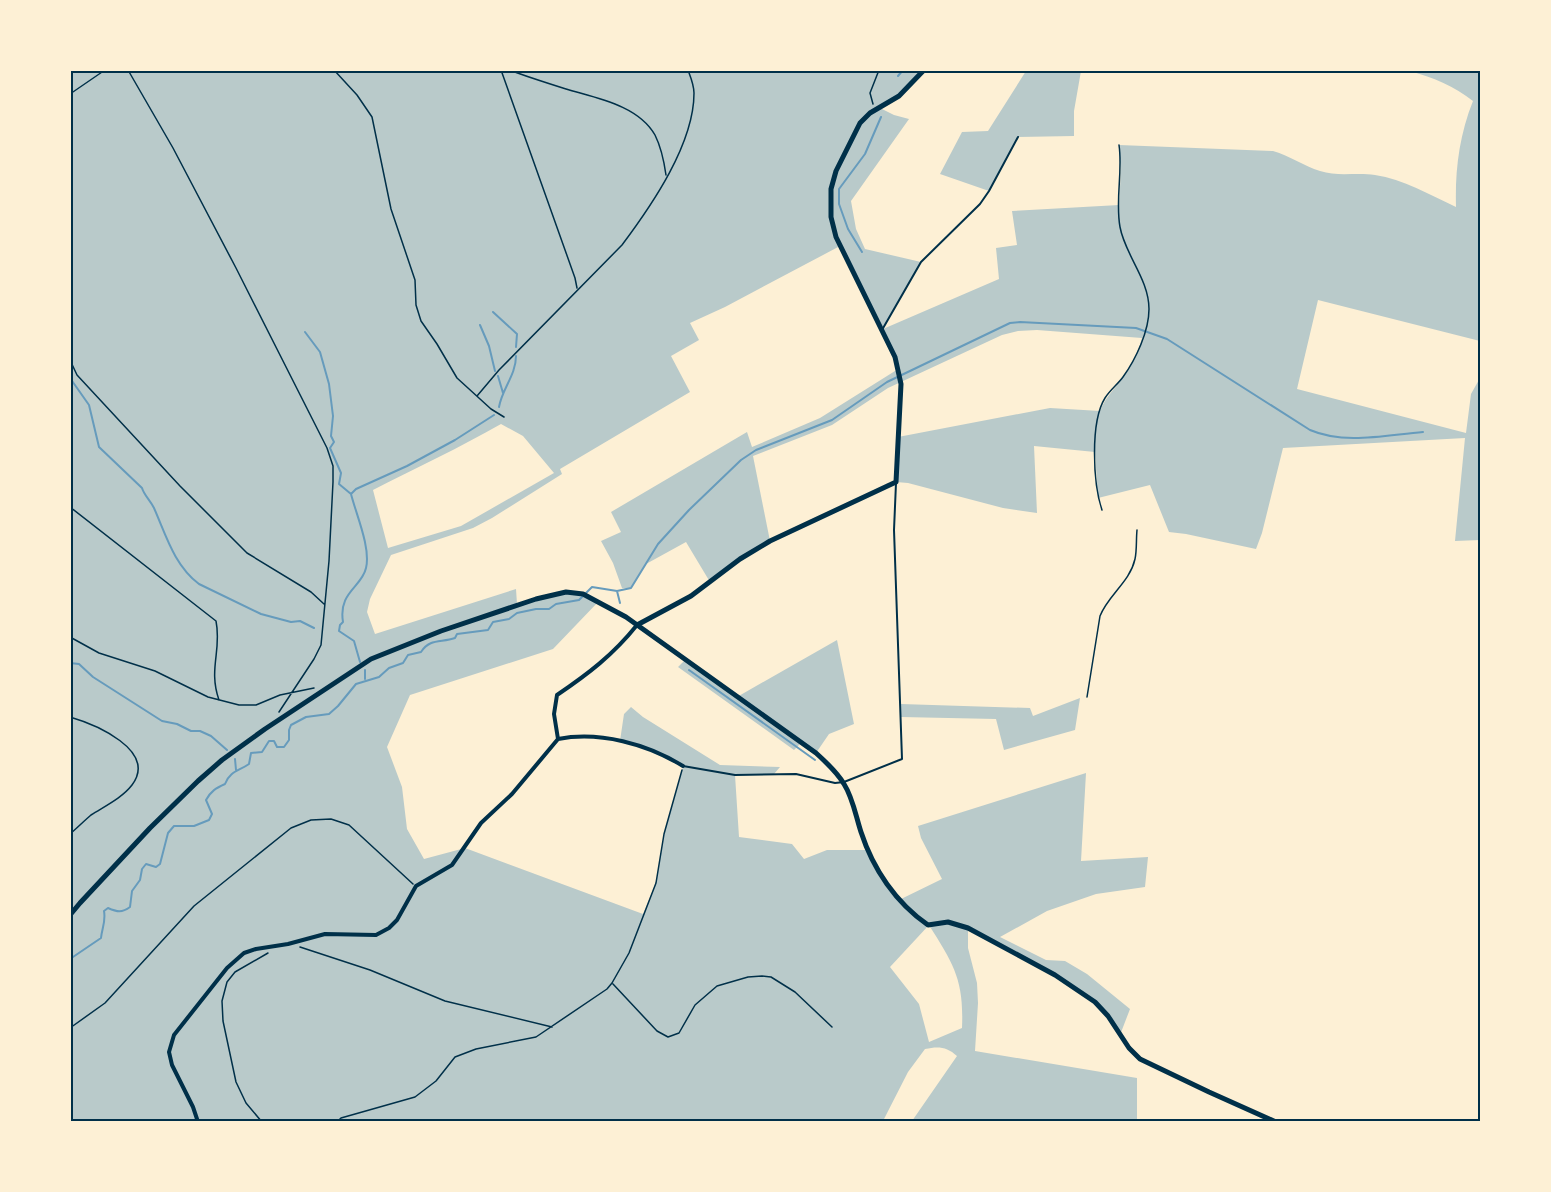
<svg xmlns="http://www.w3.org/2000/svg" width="1551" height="1192" viewBox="0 0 1551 1192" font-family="'Sofia Sans Condensed',sans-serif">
  <rect width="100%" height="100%" fill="#fdf0d5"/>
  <path fill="#b9caca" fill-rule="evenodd" d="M 70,71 L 924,71 L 899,96 L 880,108 L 894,115 L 909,119 L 851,201 L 856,229 L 865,249 L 921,262 L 883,329 L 999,279 L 996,248 L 1017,245 L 1012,211 L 1119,205 L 1121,169 L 1119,145 L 1273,151 C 1290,156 1304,166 1320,171 C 1338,177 1357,172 1375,175 C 1403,179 1430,195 1456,207 C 1455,171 1459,136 1473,101 C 1454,86 1434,78 1410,71 L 1480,71 L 1480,341 L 1318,300 L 1297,389 L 1466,433 L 1471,394 L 1480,378 L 1480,540 L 1455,541 L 1465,438 L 1283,448 L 1262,533 L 1256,549 L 1186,534 L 1169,532 L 1150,485 L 1098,498 L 1095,452 L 1034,446 L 1037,513 L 1003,508 L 908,483 L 896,482 L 898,437 L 1050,408 L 1100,411 C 1106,396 1115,389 1124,376 C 1132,364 1138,352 1142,338 L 1037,330 L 1018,331 L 1002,335 L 888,388 L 832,425 L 753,456 L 770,541 L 710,582 L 686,542 L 646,564 L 631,588 L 622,588 L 613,563 L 601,541 L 621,532 L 611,512 L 747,432 L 752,447 L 820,418 L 895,371 L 899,371 L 840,246 L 725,307 L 690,323 L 699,340 L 671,356 L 690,392 L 560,469 L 562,474 L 492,518 L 473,528 L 391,555 L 370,599 L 367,612 L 375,634 L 516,589 L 517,604 L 566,592 L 599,601 L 553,649 L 410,695 L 387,747 L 402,787 L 407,829 L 424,859 L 465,848 L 643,914 L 656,883 L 664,834 L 683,767 L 644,748 L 620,741 L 624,714 L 631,707 L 643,717 L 720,765 L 780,767 L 774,774 L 735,775 L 739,837 L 792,844 L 804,859 L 827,850 L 868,850 L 899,900 L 942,879 L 921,838 L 918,826 L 1086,773 L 1081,861 L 1148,857 L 1145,887 L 1096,894 L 1047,911 L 1000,937 L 1046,960 L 1065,961 L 1087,974 L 1130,1009 L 1120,1035 L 1108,1016 L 1076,988 L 968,928 L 968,948 L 977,983 L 978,1003 L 975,1051 L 1137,1078 L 1137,1121 L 912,1121 L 957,1056 C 947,1047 939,1046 925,1049 L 908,1072 L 883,1121 L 71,1121 ZM 501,424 L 523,436 L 554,473 L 461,526 L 388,548 L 373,490 C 416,468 459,448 501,424 ZM 929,925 C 954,965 964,980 962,1028 L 929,1042 L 919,1004 L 890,967 Z
    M 1026,71 L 1081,71 L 1074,111 L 1074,136 L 1018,137 L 989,191 L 940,174 L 962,132 L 988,131 Z
    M 837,640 L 854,724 L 829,734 L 816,753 L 802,742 L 794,750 L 678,667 L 685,660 L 737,697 Z
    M 1080,698 L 1075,730 L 1004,750 L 996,719 L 901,717 L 901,704 L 1030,708 L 1033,716 Z"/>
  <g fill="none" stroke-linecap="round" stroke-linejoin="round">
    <path stroke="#669bbc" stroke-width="2" d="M 898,76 L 903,70
      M 862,252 L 848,229 L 839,204 L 839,189 L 865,154 L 881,117
      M 493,312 L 517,334 L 516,347
      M 480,325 L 489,346 L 495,371
      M 305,332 L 320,352 L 329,384 L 333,416 L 331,436 L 334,442 L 330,448 L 341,473 L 339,484 L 351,494
      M 498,376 L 503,393
      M 70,378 L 89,405 L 99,447 L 142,488 C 144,495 150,500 154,508 C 166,535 174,565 199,584 L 261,614 L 291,622 L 300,621 L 314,628
      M 499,407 C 502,389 516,375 516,356
      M 617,591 L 620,603
      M 360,662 L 354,641 L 339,631 L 340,625 L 343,622 C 338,592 362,587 366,568 C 371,548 356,514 351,494 L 356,489 L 407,466 L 455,440 L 494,415
      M 70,663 L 79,664 L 93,677 L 162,721 L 177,724 L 191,731 L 200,731 L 211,736 L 227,750
      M 689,670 L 815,760
      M 365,679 L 365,670
      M 235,759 L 236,770
      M 70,959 L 101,938 C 102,928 106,921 104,911 L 108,908 C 117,912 122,913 130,907 L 132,891 L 140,880 L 142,869 L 146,864 L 156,867 L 160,864 L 168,833 L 174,826 L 194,826 L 209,820 L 212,814 L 206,800 C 211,791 216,788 225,784 C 230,771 239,771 249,764 L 251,753 L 262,752 L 269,741 L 274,741 L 277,747 L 284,747 L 289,740 L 289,730 L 291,725 L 306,717 L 329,714 L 338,706 L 356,684 L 379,677 L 389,668 L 403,663 L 408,655 L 421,652 C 430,638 441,643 455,638 L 457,634 L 488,630 L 493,622 L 509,619 L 517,613 L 536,609 L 549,609 L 556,604 L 579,600 L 592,587 L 617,591 L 631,588 L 658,544 L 689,510 L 741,460 L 756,450 L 832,420 L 887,382 L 1010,323 L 1020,322 L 1136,328 L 1167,339 L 1310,430 C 1345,445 1386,435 1423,432"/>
    <path stroke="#003049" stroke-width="1.5" d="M 128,70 L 173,148 L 236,268 L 327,448 L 333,466 L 333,482 L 329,561 L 321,645 L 314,659 L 279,712
      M 334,70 L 357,95 L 372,117 L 391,209 L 415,280 L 416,305 L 421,321 L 437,344 L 457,378 L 491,409 L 504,417
      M 501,70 L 575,278 L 577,288
      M 509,70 C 528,77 547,83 566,89 C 596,98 638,105 655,135 C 661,147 664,161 666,175
      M 70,94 L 105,70
      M 873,104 L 870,93 L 879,70
      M 70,360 L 77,375 L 180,486 L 247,553 L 311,592 L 324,604
      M 477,396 L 499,370 L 622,245 C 652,205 694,144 694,93 C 694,85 691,78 688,70
      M 70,507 L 216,621 C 222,650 208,669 219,700
      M 1102,510 C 1093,483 1090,422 1105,398 C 1110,390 1118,384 1123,377 C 1136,359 1149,331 1149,309 C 1149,279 1125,255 1120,227 C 1115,200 1123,172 1119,145
      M 70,637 L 99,653 L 155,671 L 208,697 L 239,705 L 256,705 L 280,695 L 314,688
      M 1087,697 L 1100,616 C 1108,595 1130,582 1135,559 C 1137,550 1136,540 1137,530
      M 70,717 C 94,724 158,750 132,785 C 122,798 105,806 91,815 C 84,821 77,828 70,834
      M 300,947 L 370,970 L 445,1001 L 552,1027
      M 613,984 L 657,1031 L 668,1037 L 679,1033 L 695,1005 L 717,986 L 748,977 L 762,976 L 771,977 L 795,992 L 832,1027
      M 70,1028 L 105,1003 L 194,906 L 291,828 L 311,820 L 331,819 L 349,825 L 413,884
      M 262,1122 L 246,1103 L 236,1082 L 223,1021 L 222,1001 L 227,982 L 235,972 L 268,953
      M 337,1122 L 341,1118 L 415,1097 L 436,1081 L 455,1057 L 476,1049 L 536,1037 L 607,989 L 612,983 L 629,953 L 656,883 L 664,834 L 682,770"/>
    <path stroke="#003049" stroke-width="2" d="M 882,330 L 921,262 L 980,204 L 989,191 L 1018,137
      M 683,766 L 735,775 L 796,774 L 835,783 L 844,782 L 902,759 L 894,530 L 896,483"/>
    <path stroke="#003049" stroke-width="4" d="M 558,739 L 554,714 L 557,695 C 588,674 613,655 637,625
      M 558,739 C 600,731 647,744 683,766
      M 198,1122 L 193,1107 L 172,1065 L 169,1052 L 174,1035 L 227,968 L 244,953 L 256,949 L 288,944 L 325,934 L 376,935 L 389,928 L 397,920 L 416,886 L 452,865 L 481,823 L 512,794 L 558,739"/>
    <path stroke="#003049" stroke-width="5" d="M 637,625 L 691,596 L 740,559 L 770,541 L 896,482 L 901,384 L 895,357 L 836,237 L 831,217 L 831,189 L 836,171 L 860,123 L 870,113 L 899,96 L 924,70
      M 70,915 L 80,903 L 150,828 L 198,781 L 222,760 L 265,729 L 371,659 L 441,631 L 536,599 L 566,592 L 583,594 L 626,617 L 816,753 C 826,762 837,772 844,784 C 853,798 856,817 861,832 C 873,869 896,903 928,925 L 948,922 L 968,928 L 1055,975 L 1095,1002 L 1108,1016 L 1129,1048 L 1140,1059 L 1209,1092 L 1276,1122"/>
  </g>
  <rect width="1551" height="1192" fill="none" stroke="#fdf0d5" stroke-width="144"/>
  <rect x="72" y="72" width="1407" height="1048" fill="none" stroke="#003049" stroke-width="2"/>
</svg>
